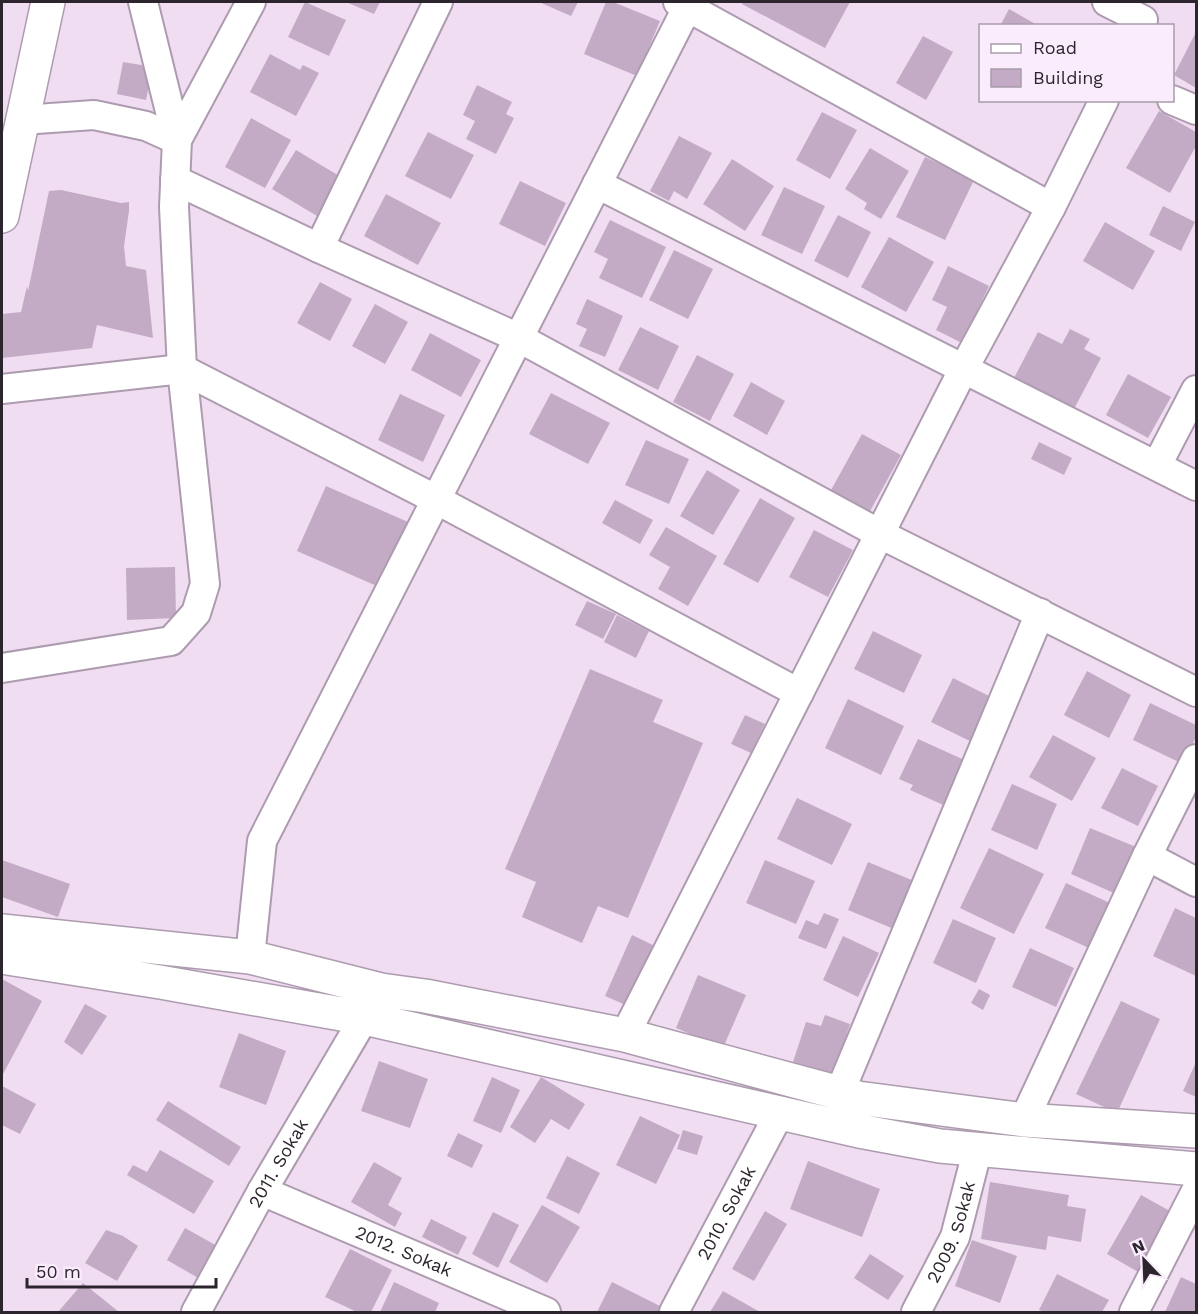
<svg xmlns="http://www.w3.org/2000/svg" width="1198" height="1314" viewBox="0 0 1198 1314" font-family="'Work Sans',sans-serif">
  <rect width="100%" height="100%" fill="#f0ddf2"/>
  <path fill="#c3abc6" d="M 305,2 L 346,20 L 329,56 L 288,37 Z
    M 346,2 L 380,2 L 374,14 Z
    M 539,2 L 578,2 L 571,16 Z
    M 606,2 L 613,2 L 660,21 L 637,76 L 584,54 Z
    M 743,2 L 850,2 L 825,48 L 742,4 Z
    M 1009,9 L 1039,26 L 1000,26 Z
    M 1196,32 L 1196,88 L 1174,75 Z
    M 923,36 L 953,52 L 926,100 L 896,83 Z
    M 270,54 L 300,70 L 303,65 L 319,73 L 296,116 L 250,92 Z
    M 123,62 L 153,67 L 146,100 L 117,94 Z
    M 477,85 L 512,102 L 506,114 L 514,118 L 496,154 L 466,139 L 475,121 L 463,115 Z
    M 1159,111 L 1196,132 L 1196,146 L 1170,193 L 1126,168 Z
    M 822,112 L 857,130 L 830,179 L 796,160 Z
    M 251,118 L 291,140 L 265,188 L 225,167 Z
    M 428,132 L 474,155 L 451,199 L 405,176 Z
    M 679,136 L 712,153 L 687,199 L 674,191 L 669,201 L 650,191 Z
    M 870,148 L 909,171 L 881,219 L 864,209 L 867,203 L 845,189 Z
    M 296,150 L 341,177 L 317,216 L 272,189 Z
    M 925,157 L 974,180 L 945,240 L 896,217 Z
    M 732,159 L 774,186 L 745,231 L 703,204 Z
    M 520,181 L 566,203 L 545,246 L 499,224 Z
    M 784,187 L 825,206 L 802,254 L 761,235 Z
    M 61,190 L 121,203 L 129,202 L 129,211 L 124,246 L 126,266 L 146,270 L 153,338 L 97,325 L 92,348 L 2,358 L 2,314 L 21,312 L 27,286 L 28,291 L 49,191 Z
    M 386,194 L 441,223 L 418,265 L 364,236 Z
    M 1163,206 L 1195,222 L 1181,251 L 1149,235 Z
    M 838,215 L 871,232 L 848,278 L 814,261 Z
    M 610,220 L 666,247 L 642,298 L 599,278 L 608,259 L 594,252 Z
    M 1105,222 L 1155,251 L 1133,290 L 1083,261 Z
    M 889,237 L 934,262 L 906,312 L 861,287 Z
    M 674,250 L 713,269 L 688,319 L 649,300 Z
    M 948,266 L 989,286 L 962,343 L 936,330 L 947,307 L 932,300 Z
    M 320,282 L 352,299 L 330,341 L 297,323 Z
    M 587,299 L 623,316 L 605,357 L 579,346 L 587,329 L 576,324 Z
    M 375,304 L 408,322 L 385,364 L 352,346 Z
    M 640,327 L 679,346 L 658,390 L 618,370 Z
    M 1070,329 L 1090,339 L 1084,349 L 1101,358 L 1074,409 L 1014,378 L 1038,332 L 1062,344 Z
    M 430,333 L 481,360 L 461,397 L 411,370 Z
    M 697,355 L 734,374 L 710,421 L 673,402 Z
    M 1128,374 L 1171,397 L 1148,438 L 1106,415 Z
    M 751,382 L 785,401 L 767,435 L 733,416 Z
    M 551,393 L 610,423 L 588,464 L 529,434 Z
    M 400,394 L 445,415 L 423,462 L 378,440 Z
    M 862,434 L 901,455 L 869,513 L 830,492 Z
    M 646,440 L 689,459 L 669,504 L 625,485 Z
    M 1039,442 L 1072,458 L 1064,475 L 1031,459 Z
    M 707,470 L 740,490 L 713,535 L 680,516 Z
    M 326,486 L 408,522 L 379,587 L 297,551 Z
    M 760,498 L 795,518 L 758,583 L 723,564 Z
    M 615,500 L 653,520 L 640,544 L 602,523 Z
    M 666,527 L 717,556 L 688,606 L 658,589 L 670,567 L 649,555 Z
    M 814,530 L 853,550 L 828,597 L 789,577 Z
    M 175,567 L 176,618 L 127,620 L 126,568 Z
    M 587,601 L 616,614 L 603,639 L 575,625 Z
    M 617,615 L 649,631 L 636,658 L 604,642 Z
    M 873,631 L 922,655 L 904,693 L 854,669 Z
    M 590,669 L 663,700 L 653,722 L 703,743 L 628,918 L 598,906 L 582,943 L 522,917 L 536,882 L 505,869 Z
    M 1087,671 L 1131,695 L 1109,738 L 1064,715 Z
    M 953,678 L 997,700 L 976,744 L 931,722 Z
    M 848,699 L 904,726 L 881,775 L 825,748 Z
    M 1150,703 L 1196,725 L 1196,737 L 1183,764 L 1133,740 Z
    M 745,715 L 765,724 L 751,753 L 731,744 Z
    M 1053,735 L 1096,758 L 1072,801 L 1029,777 Z
    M 918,739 L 971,763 L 950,808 L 910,790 L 913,785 L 899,779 Z
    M 1122,768 L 1158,786 L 1138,826 L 1101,808 Z
    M 1012,784 L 1057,804 L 1037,850 L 991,830 Z
    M 797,798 L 852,824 L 832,865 L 777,839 Z
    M 1090,828 L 1136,847 L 1116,894 L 1071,874 Z
    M 989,848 L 1044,874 L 1014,934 L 960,908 Z
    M 2,860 L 70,884 L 58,917 L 2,897 Z
    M 765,860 L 815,881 L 796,924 L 746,903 Z
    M 868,862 L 914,881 L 894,929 L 848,910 Z
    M 1066,883 L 1110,903 L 1089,948 L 1045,928 Z
    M 1175,908 L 1196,918 L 1196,976 L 1153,956 Z
    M 824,913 L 839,919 L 826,949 L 798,938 L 806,920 L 818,925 Z
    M 953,919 L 996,938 L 976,983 L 933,963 Z
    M 632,935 L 655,946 L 628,1006 L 605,996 Z
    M 843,936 L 879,953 L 858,997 L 823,980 Z
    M 1030,948 L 1074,968 L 1056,1007 L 1012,987 Z
    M 698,975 L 746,995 L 723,1048 L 676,1028 Z
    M 2,979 L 42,1001 L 2,1076 Z
    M 979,989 L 990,995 L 983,1010 L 971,1003 Z
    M 1121,1001 L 1160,1019 L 1117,1113 L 1076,1094 Z
    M 85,1004 L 107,1016 L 82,1055 L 64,1042 Z
    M 825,1015 L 850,1024 L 833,1076 L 793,1062 L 806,1022 L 821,1026 Z
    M 239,1033 L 286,1051 L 266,1105 L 219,1087 Z
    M 379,1061 L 428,1079 L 410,1128 L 361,1111 Z
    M 1196,1062 L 1196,1097 L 1183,1091 Z
    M 492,1077 L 520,1090 L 501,1133 L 473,1121 Z
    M 541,1077 L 585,1104 L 569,1130 L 551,1119 L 535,1143 L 510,1127 Z
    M 2,1086 L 36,1104 L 20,1134 L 2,1125 Z
    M 168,1101 L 241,1147 L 229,1166 L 156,1120 Z
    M 640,1116 L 680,1135 L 656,1184 L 616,1165 Z
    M 683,1130 L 703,1136 L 697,1155 L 677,1149 Z
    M 458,1133 L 483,1145 L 472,1168 L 447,1156 Z
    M 160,1150 L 214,1181 L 194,1214 L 127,1175 L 133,1165 L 147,1172 Z
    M 567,1156 L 600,1173 L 579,1214 L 546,1198 Z
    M 808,1161 L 880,1189 L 862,1237 L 790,1209 Z
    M 374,1162 L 402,1178 L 388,1205 L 402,1213 L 395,1227 L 351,1202 Z
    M 990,1182 L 1069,1195 L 1067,1206 L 1086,1209 L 1081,1242 L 1048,1236 L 1046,1250 L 981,1239 Z
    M 1141,1195 L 1179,1216 L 1145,1276 L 1107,1254 Z
    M 542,1205 L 580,1227 L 547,1283 L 509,1262 Z
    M 765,1211 L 787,1224 L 754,1281 L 732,1269 Z
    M 493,1212 L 519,1225 L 498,1268 L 472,1254 Z
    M 431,1219 L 467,1237 L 458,1255 L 422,1237 Z
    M 185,1228 L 219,1247 L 200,1279 L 167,1260 Z
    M 106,1230 L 123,1236 L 138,1246 L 117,1281 L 85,1263 Z
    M 972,1240 L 1017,1256 L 1000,1303 L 955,1286 Z
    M 350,1249 L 392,1270 L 371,1312 L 357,1312 L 325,1297 Z
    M 870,1254 L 904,1276 L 888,1300 L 854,1278 Z
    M 1057,1274 L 1109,1300 L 1102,1312 L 1045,1312 L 1039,1310 Z
    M 1181,1277 L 1196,1284 L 1196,1312 L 1165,1312 Z
    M 394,1282 L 439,1303 L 435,1312 L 380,1312 Z
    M 612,1282 L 666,1309 L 664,1312 L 597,1312 Z
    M 83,1283 L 119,1312 L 58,1312 Z
    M 723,1291 L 760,1312 L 710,1312 Z"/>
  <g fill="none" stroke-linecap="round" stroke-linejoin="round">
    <g stroke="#ad9baf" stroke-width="32">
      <g id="street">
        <path d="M 143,2 L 177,140"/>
        <path d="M 678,2 L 1051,207"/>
        <path d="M 1107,2 L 1143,20"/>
        <path d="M 1172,100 L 1196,110"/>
        <path d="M 22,120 L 94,115 L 146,126 L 177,140"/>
        <path d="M 175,180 L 319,248 L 519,338 L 880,534 L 1196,692"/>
        <path d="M 597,184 L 1196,486"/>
        <path d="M 319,248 L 438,2"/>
        <path d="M 2,389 L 182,369 L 437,500 L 799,693"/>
        <path d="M 1157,465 L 1196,390"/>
        <path d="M 2,668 L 171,641 L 196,613 L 205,584 L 182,369 L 174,207 L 177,140 L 251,2"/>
        <path d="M 1147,856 L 1196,882"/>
        <path d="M 250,957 L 262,841 L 690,2"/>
        <path d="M 625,1035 L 964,368 L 1051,207 L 1104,100"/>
        <path d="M 839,1094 L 1040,613"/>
        <path d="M 1024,1120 L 1147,856 L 1196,759"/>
        <path id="s1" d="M 262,1191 L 546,1312"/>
        <path id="s2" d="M 196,1312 L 262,1191 L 364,1018"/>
        <path id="s3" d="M 674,1312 L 779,1114"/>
        <path id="s4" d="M 916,1312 L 955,1237 L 978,1148"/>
        <path d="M 1134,1312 L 1196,1191"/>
      </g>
    </g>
    <g stroke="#ad9baf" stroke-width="36">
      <path id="secondary" d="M 2,931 L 250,957 L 381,990 L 425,996 L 625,1035 L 858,1098 L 1024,1120 L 1196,1131
        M 2,957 L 160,982 L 364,1018 L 859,1131 L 940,1146 L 1196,1169"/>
    </g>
    <g stroke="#ad9baf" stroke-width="36">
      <path id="highway" d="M 2,216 L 48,2"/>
    </g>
    <use href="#street" stroke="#fff" stroke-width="28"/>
    <use href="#secondary" stroke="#fff" stroke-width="33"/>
    <use href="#highway" stroke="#fff" stroke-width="33"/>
  </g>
  <g text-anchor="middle" stroke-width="5" stroke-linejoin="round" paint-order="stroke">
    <g font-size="18" fill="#2c252d" stroke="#fbecfd">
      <text dy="6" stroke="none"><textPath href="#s2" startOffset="170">2011. Sokak</textPath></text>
      <text dy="6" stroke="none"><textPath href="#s3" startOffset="112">2010. Sokak</textPath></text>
      <text dy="6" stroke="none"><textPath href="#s4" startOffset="88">2009. Sokak</textPath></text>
      <text dy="6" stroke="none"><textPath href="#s1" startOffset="154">2012. Sokak</textPath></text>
    </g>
  </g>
  <rect width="1198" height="1314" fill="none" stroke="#2c252d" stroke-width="6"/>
  <rect x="979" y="24" width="195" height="78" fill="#fbecfd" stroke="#a89caa" stroke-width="1.5"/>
  <rect x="991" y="44" width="30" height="9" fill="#ffffff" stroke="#a89caa" stroke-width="1.5"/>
  <text x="1033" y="54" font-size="18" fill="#2c252d">Road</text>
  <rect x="991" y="69" width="30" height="18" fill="#c3abc6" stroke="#a89caa" stroke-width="1.5"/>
  <text x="1033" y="84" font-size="18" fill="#2c252d">Building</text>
  <g transform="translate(1144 1260) rotate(337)" stroke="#fbecfd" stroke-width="4.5" paint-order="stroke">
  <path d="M0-4.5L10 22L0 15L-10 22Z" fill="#2c252d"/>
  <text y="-9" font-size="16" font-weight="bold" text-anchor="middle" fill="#2c252d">N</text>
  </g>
  <path d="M27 1278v9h189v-9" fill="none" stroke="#2c252d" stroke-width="3"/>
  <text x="36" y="1278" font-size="18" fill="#2c252d" stroke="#fbecfd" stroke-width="4.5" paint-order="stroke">50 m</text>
</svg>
